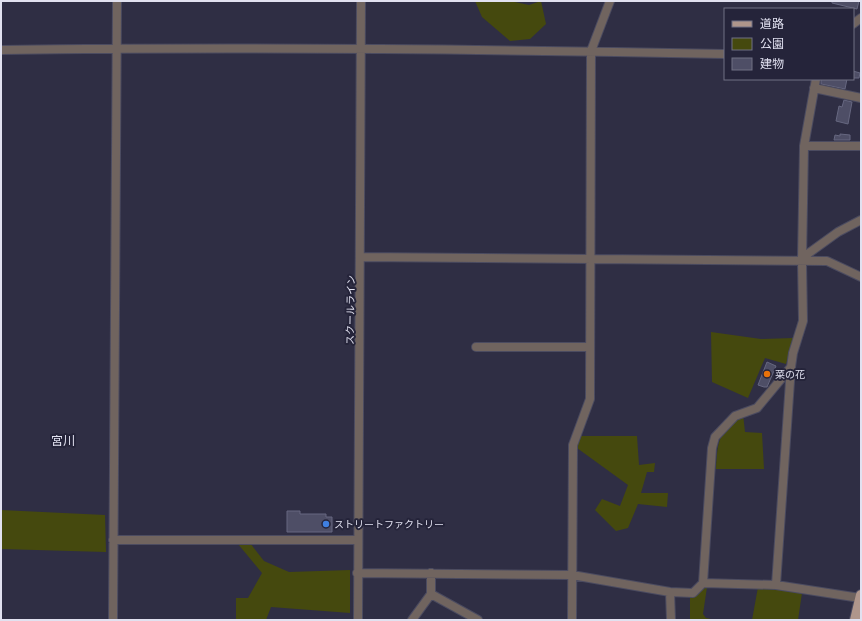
<svg xmlns="http://www.w3.org/2000/svg" width="862" height="621" viewBox="0 0 862 621" font-family="'Open Sans','Noto Sans JP',sans-serif">
  <rect width="100%" height="100%" fill="#2f2e44"/>
  <path fill="#45490e" d="M 475,1 L 510,1 L 529,5 L 541,1 L 546,24 L 530,39 L 510,41 L 482,17 Z
    M 711,332 L 761,339 L 794,338 L 786,364 L 765,358 L 748,398 L 712,382 Z
    M 743,414 L 745,432 L 762,433 L 764,469 L 716,469 C 718,438 718,434 743,414 Z
    M 579,436 L 637,436 L 639,465 L 655,463 L 654,472 L 647,472 L 641,493 L 668,493 L 667,507 L 638,504 L 628,528 L 616,531 L 595,510 L 602,499 L 620,506 L 628,485 L 577,448 Z
    M 1,510 L 105,515 L 106,552 L 1,549 Z
    M 250,543 L 264,561 L 289,572 L 350,570 L 350,613 L 271,607 L 266,620 L 236,620 L 236,598 L 248,598 L 262,573 L 238,544 Z
    M 707,587 L 703,614 L 706,618 L 716,620 L 690,620 L 690,597 Z
    M 758,587 L 802,593 L 798,620 L 752,620 Z"/>
  <path fill="#4e4e66" stroke="#666780" d="M 832,1 L 859,1 L 857,9 L 832,3 Z
    M 853,71 L 860,73 L 859,78 L 853,78 Z
    M 821,79 L 847,79 L 845,89 L 821,84 Z
    M 844,100 L 852,102 L 848,124 L 836,121 L 839,106 L 842,107 Z
    M 840,134 L 850,135 L 850,140 L 834,140 L 835,135 L 840,136 Z
    M 767,362 L 776,366 L 767,387 L 764,387 L 758,385 Z
    M 287,511 L 300,511 L 300,514 L 326,514 L 326,517 L 332,517 L 332,532 L 287,532 Z"/>
  <g fill="none" stroke-linecap="round" stroke-linejoin="round">
    <g stroke="#4b4b60" stroke-width="10">
      <path id="minor" d="M 853,24 L 861,18
        M 1,50 C 242,47 484,49 725,54
        M 814,88 L 861,98
        M 804,146 L 861,146
        M 360,257 L 827,261 L 861,277
        M 802,258 L 838,232 L 861,220
        M 476,347 L 590,347
        M 113,540 L 357,540
        M 357,573 L 572,575 L 670,592 L 693,593 L 703,583 L 776,585 L 860,598
        M 703,583 L 712,448 L 715,437 L 735,416 L 757,408 L 791,367
        M 776,585 L 791,367 L 793,353 L 803,321 L 802,261 L 804,146 L 816,79
        M 670,592 L 671,620
        M 431,594 L 478,620
        M 113,620 L 117,1
        M 358,620 L 361,1
        M 412,620 L 431,594 L 431,573
        M 572,620 L 573,445 L 590,399 L 591,51 L 610,1"/>
    </g>
    <g stroke="#4b4b60" stroke-width="12">
      <path id="major" d="M 855,620 L 861,595"/>
    </g>
    <use href="#minor" stroke="#70645f" stroke-width="8"/>
    <use href="#major" stroke="#af968b" stroke-width="10"/>
  </g>
  <circle fill="#e8710a" stroke="#25243a" stroke-width="1.5" cx="767" cy="374" r="4"/>
  <circle fill="#3f7fe0" stroke="#25243a" stroke-width="1.5" cx="326" cy="524" r="4"/>
  <g text-anchor="middle" stroke-width="4" stroke-linejoin="round" paint-order="stroke">
    <g font-size="10" fill="#e1e1f0" stroke="#25243a">
      <text transform="translate(350 310) rotate(-89)" y="4">スクールライン</text>
    </g>
    <g font-size="10" fill="#e1e1f0" stroke="#25243a" text-anchor="start">
      <text x="775" y="378">菜の花</text>
      <text x="334" y="528">ストリートファクトリー</text>
    </g>
    <g font-size="12" fill="#e1e1f0" stroke="#25243a">
      <text x="63" y="445">宮川</text>
    </g>
  </g>
  <rect width="862" height="621" fill="none" stroke="#e1e1f0" stroke-width="4"/>
  <rect x="724" y="8" width="130" height="72" fill="#25243a" stroke="#707083"/>
  <rect x="732" y="21" width="20" height="6" fill="#af968b" stroke="#707083"/>
  <text x="760" y="28" font-size="12" fill="#e1e1f0">道路</text>
  <rect x="732" y="38" width="20" height="12" fill="#45490e" stroke="#707083"/>
  <text x="760" y="48" font-size="12" fill="#e1e1f0">公園</text>
  <rect x="732" y="58" width="20" height="12" fill="#4e4e66" stroke="#707083"/>
  <text x="760" y="68" font-size="12" fill="#e1e1f0">建物</text>
</svg>
